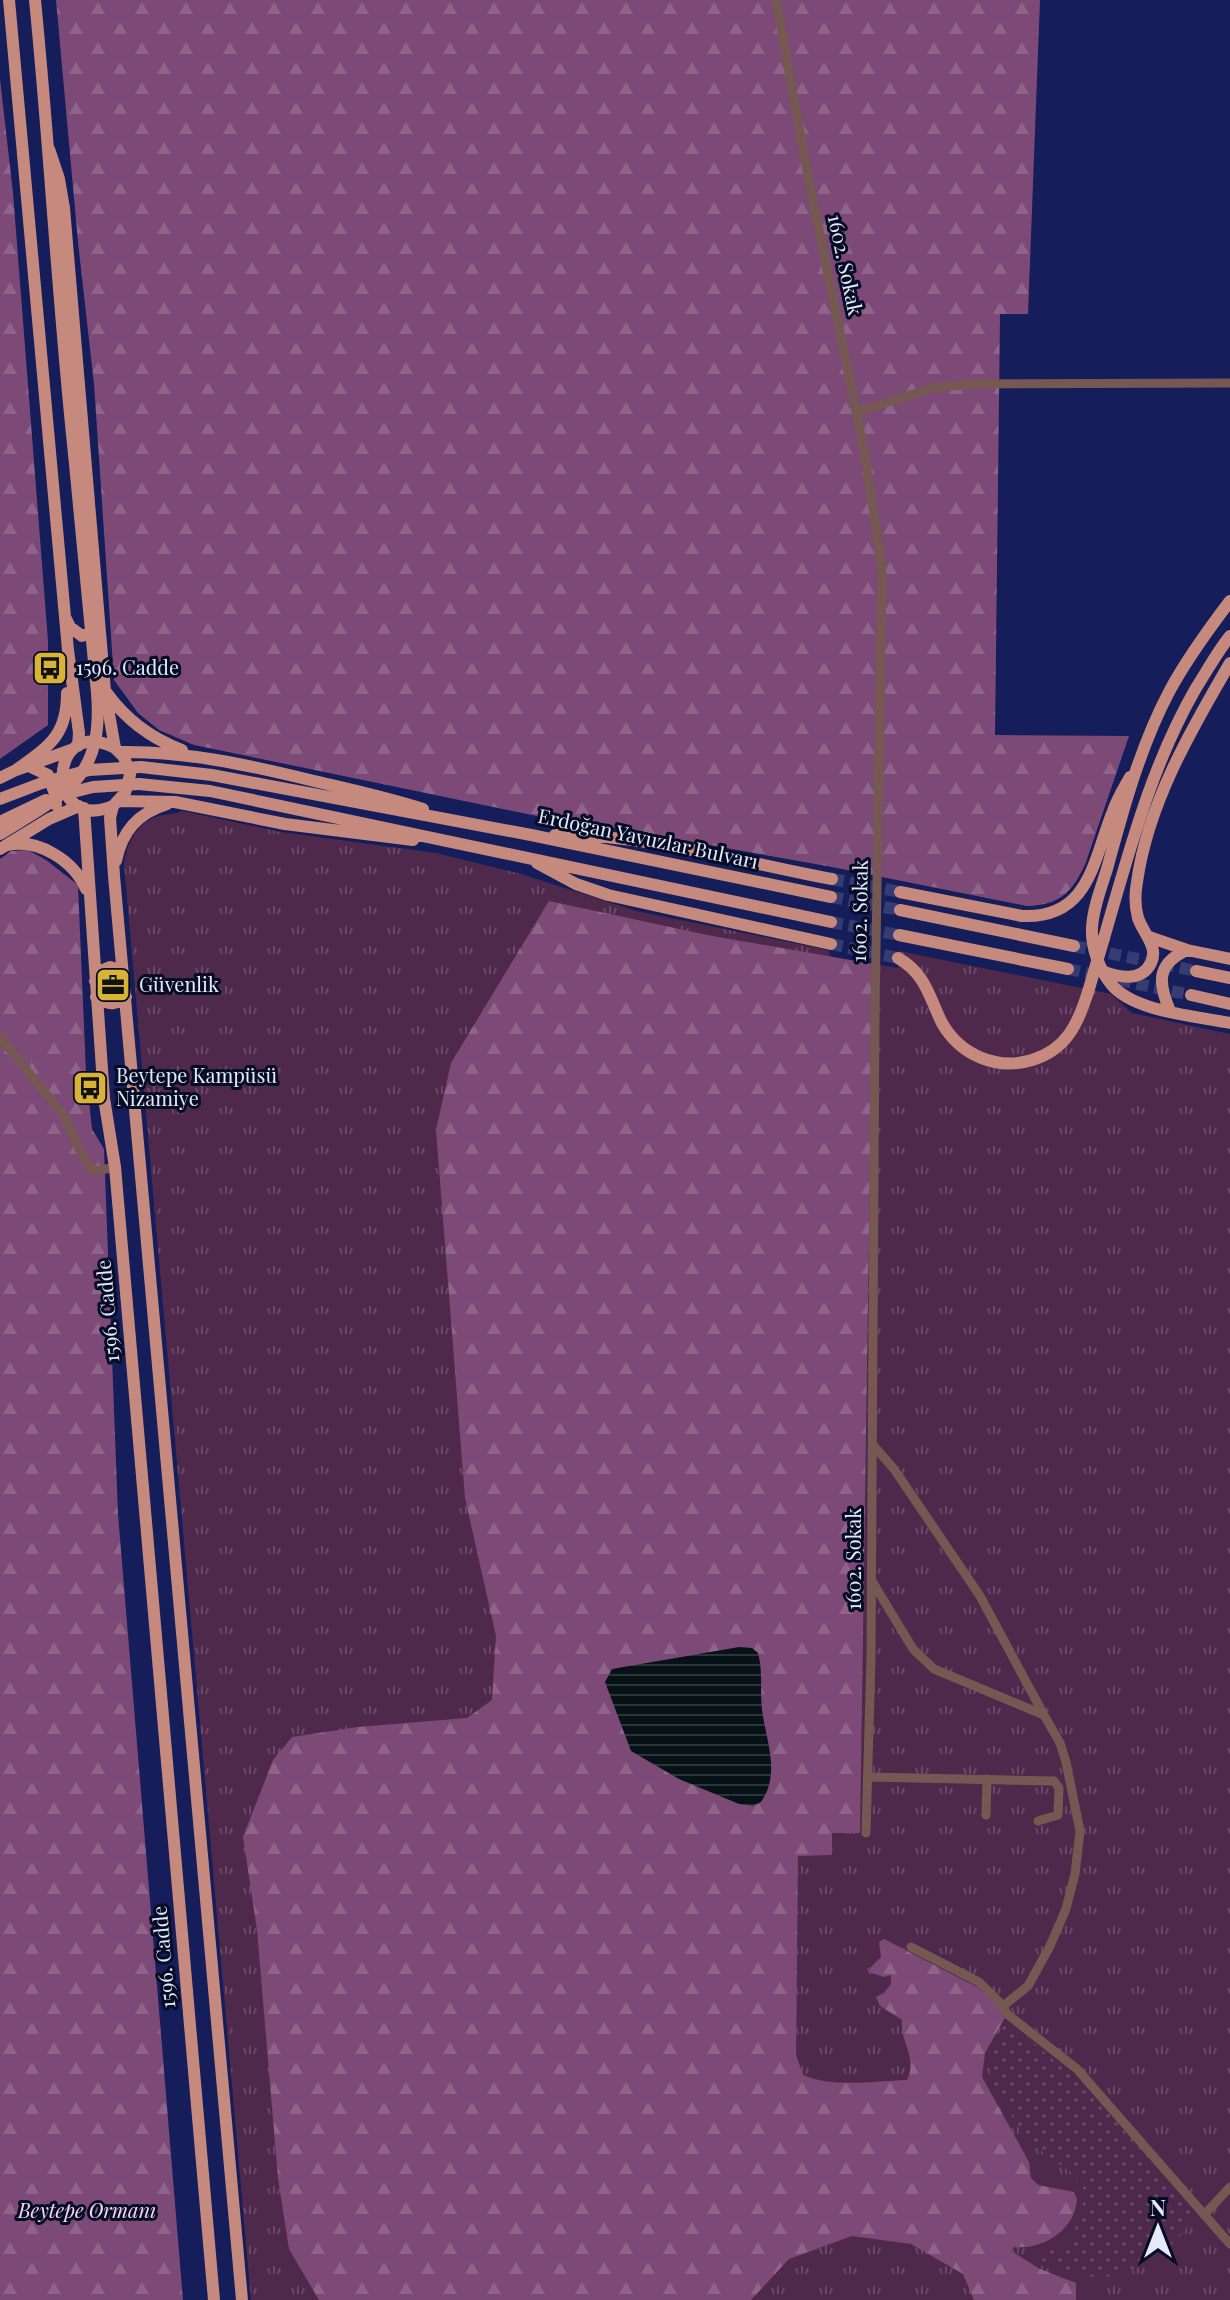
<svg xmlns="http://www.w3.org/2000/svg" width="1230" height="2300" viewBox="0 0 1230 2300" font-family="'Playfair Display',serif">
  <defs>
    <pattern id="grass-tufts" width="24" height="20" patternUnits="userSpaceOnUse" patternTransform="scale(2)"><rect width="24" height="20" fill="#4f294b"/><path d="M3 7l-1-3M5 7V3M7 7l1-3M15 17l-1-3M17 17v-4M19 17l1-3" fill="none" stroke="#684866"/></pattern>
    <pattern id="forest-firs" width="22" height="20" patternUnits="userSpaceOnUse" patternTransform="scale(2)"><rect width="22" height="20" fill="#7d4a77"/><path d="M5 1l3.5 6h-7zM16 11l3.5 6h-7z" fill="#8f648b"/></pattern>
    <pattern id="park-dots" width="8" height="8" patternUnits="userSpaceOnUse" patternTransform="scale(2)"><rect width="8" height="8" fill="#4f294b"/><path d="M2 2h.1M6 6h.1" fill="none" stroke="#684866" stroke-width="1.8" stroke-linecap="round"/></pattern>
    <pattern id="water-rules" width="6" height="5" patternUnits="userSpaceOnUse" patternTransform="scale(2)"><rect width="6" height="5" fill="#061215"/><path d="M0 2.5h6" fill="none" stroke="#2a3538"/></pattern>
  </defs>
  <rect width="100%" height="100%" fill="#151d5a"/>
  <path fill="url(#grass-tufts)" d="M 182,811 L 281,832 L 436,853 L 521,874 L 636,911 L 828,950 L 831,957 L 898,968 L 899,951 L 1111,994 L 1132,1013 L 1230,1034 L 1230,2300 L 251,2300 L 124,864 C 126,845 136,824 156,817 C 165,814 173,815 182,811 Z"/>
  <path fill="url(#forest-firs)" d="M 56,0 L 1040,0 L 1028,314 L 1000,314 L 995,735 L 1129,736 L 1086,862 C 1073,892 1060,905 1027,906 L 832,867 L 604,826 L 566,822 L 194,745 L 159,730 L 138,713 L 114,680 L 94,384 L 78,242 Z
    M 0,79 L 13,193 L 48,641 L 48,725 L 0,759 Z
    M 28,850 L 46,860 L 78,885 L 86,1073 L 92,1129 L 104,1149 L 118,1514 L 183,2300 L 0,2300 L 0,859 L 11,851 Z
    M 549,901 L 707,935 L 873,964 L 860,1833 L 832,1833 L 832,1855 L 798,1856 L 796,2055 L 803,2075 C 831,2088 876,2081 907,2080 C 918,2056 900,2044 902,2020 L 880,2006 L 876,1997 L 884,1993 L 891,1984 L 891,1975 L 884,1977 L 869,1972 L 870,1968 L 881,1957 L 879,1942 L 884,1939 L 977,1987 L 1007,2014 L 985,2053 L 982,2077 L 1029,2162 L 1031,2178 L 1038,2185 L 1074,2192 L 1077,2199 C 1075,2230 1043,2250 1014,2247 L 1011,2251 L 1040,2269 L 1076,2283 L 1076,2300 L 974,2300 L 963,2274 L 911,2244 L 852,2236 L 789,2259 L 751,2300 L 319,2300 L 289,2249 L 278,2178 L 257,1930 L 243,1837 L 273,1760 L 292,1737 L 358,1727 L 467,1718 L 492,1700 L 496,1636 L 465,1498 L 436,1130 L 451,1063 Z"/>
  <path fill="url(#park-dots)" d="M 1009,2021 L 1091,2093 L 1151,2160 L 1196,2216 C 1154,2274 1102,2296 1038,2258 L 1037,2254 L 1065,2245 L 1072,2239 L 1085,2197 L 1083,2186 L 1072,2173 L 1025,2139 L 991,2079 L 989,2067 L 997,2039 L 1001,2029 Z"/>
  <path fill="url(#water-rules)" d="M 739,1647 L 752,1648 L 758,1653 C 763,1670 760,1691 762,1710 C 766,1740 781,1774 761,1802 L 753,1806 L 739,1804 L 679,1779 L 631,1751 L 605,1682 L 612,1669 Z"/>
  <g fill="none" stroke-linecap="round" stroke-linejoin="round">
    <path stroke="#343c72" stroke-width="12" stroke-dasharray="12 6" stroke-linecap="butt" d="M 832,879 L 900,892
      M 831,897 L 900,910
      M 831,922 L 899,935
      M 831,944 L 898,958
      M 1074,946 L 1196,971
      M 1068,969 L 1101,976
      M 1119,980 L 1191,995"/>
    <path stroke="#765852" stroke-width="9" d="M 776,0 L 808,176 L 864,450 L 882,567 L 875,1013 L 871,1658 L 866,1833
      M 857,412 L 932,388 L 972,384 L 1230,383
      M 0,1037 L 65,1117 L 78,1147 L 91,1169 L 97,1171 L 115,1167
      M 873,1445 L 894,1469 L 980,1596 L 1044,1715
      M 872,1581 L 913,1649 L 934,1669 L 1044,1715 L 1060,1743 L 1066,1762 L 1080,1831 L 1075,1874 L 1066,1909 L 1050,1946 L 1028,1986 L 1003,2006 L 1007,2014 L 1077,2069 L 1230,2244
      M 868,1777 L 1054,1781 L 1059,1788 L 1058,1815 L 1038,1821
      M 986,1815 L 987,1779
      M 911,1947 L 979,1982 L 1003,2006
      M 1204,2215 L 1230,2187"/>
    <path stroke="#c6897d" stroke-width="12" d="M 9,0 L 68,650 L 79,733 L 78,746
      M 35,0 C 50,152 58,303 74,454
      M 49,149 L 59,179 L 64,208 L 105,691 L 115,748 L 124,757 L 130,775 L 125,793 L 113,806 L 110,818 L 114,876 L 242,2300
      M 1230,601 C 1208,630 1186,660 1169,692 C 1140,747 1123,810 1107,869 C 1101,888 1093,908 1092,928 C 1091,947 1099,969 1111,984 C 1133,1012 1197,1016 1230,1023
      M 66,619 L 70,627 L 82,636 L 90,633 L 94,625
      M 106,692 C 126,720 150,738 182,750
      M 121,752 C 185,751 248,765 310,780 C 348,789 386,797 423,809
      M 29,766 L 48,775 L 55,794 L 56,805
      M 141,767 L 212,775 L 531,835 L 831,897
      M 16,770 C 49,746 67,736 67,693
      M 0,778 L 16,770 L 71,750
      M 139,784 L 210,791 L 831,922
      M 0,799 L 42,783
      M 119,801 L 175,802 L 285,824 L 413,840
      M 113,806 C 44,835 47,713 115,748
      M 84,808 L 104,1098 L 115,1167 L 214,2300
      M 0,822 L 46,800
      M 555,835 C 649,834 740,862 832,879
      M 8,845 C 38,838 74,861 86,889
      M 0,849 L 49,819 L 79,806
      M 116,861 C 122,831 138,813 167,804
      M 537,863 L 576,884 L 608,895 L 831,944
      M 900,892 L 1022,916 C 1090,919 1093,860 1113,811 C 1117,799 1124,788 1130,777
      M 900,910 L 1074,946
      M 899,935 L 1068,969
      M 1149,937 L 1187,950 L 1230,959
      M 1104,938 C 1129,852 1151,766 1196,688 C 1207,671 1217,652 1230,636
      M 898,958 C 926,974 929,997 942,1023 C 960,1055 997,1071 1032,1060 C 1066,1050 1078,1024 1088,992
      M 1102,971 C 1118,977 1141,983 1151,963 C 1159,947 1143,933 1138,918 C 1135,907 1135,893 1137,882 C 1148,803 1191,730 1230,663
      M 1196,971 L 1230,978
      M 95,981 L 101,971 L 110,967 L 120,970 L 124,977
      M 1191,995 L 1230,1004
      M 96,997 C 109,1005 114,1006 126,997
      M 1170,1011 C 1158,983 1156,964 1187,950"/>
    <path stroke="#c6897d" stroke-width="12" d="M 42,783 L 89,770 L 141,767
      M 65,794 L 93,787 L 139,784
      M 0,834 C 64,794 104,780 97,693 L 74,454
      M 1088,992 L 1104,938"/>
  </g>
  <defs>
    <g id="bus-square" transform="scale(1.8)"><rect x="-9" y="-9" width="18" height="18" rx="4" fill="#d9b334" stroke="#070c26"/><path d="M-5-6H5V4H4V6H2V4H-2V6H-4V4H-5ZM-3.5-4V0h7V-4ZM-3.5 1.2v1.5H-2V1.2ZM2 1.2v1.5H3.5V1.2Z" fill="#111"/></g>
    <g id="office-square" transform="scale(1.8)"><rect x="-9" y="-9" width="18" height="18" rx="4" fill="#d9b334" stroke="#070c26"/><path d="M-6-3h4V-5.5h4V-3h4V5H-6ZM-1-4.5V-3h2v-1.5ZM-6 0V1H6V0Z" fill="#111"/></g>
  </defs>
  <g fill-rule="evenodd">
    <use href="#bus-square" x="50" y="668"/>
    <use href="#office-square" x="113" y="985"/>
    <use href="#bus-square" x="90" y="1088"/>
  </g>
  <g text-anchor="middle" stroke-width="6" stroke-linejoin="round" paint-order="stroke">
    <g font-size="20" fill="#e4eaf9" stroke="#070c26">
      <text transform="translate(845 265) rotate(78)" y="7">1602. Sokak</text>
      <text transform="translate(648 839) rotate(12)" y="7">Erdoğan Yavuzlar Bulvarı</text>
      <text transform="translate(860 911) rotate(-89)" y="7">1602. Sokak</text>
      <text transform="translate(108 1311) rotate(-95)" y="7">1596. Cadde</text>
      <text transform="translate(854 1559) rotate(-90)" y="7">1602. Sokak</text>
      <text transform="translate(164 1957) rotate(-95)" y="7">1596. Cadde</text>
    </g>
    <g font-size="20" fill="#e4eaf9" stroke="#070c26" text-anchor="start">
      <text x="76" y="675">1596. Cadde</text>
      <text x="139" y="992">Güvenlik</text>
      <text x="116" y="1083">Beytepe Kampüsü<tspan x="116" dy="23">Nizamiye</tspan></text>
    </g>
    <g font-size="20" font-style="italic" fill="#f7d8f2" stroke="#070c26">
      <text x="87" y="2218">Beytepe Ormanı</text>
    </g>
  </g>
  <g transform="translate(1158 2228)" stroke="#070c26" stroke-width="6" paint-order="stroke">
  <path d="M0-6L14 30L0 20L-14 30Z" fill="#e4eaf9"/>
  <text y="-12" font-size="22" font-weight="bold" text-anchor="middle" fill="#e4eaf9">N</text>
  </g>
</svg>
